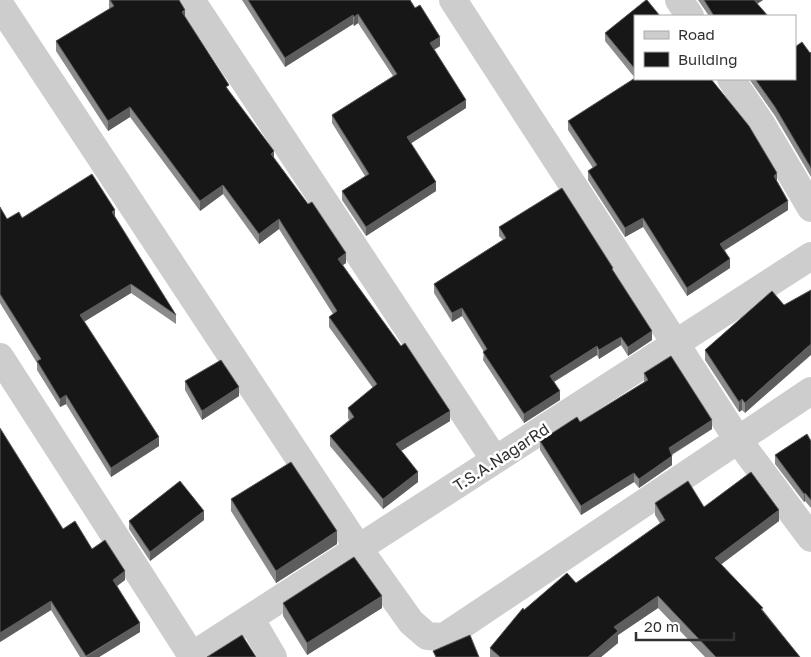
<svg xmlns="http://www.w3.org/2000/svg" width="811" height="657" viewBox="0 0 811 657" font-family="'Golos Text',sans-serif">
  <rect width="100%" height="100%" fill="#fff"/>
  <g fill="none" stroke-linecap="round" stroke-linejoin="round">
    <path stroke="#cdcdcd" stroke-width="28" d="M 191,0 L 495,460
      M 453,0 L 738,440 L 811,538
      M 679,0 L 690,16
      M 0,5 L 359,549 L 411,622 L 427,636 L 444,637 L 811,391
      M 731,79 L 762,125 L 811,208
      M 0,357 L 192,656
      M 250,618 L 273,657
      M 190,657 L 811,256"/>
  </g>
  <path fill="#8b8b8b" d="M 109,0 L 185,18 L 229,91 L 274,159 L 346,263 L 343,265 L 450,421 L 401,451 L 418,482 L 383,509 L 330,446 L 330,436 L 349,420 L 348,418 L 348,408 L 373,388 L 329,327 L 329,317 L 333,314 L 279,229 L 259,244 L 223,194 L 200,211 L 130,117 L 108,131 L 56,51 L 56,41 L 109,9 Z
    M 242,0 L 410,0 L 440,46 L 434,50 L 466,108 L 411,143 L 436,191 L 366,236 L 342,200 L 342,191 L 365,176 L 332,123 L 332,115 L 393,76 L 358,23 L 354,26 L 353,24 L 285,67 Z
    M 698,0 L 763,0 L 757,4 L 768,16 L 709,16 Z
    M 635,16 L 635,78 L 605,41 L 605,33 Z
    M 811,52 L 811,177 L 775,116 L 749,79 L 795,79 L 810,53 Z
    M 568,121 L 777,182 L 788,210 L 725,250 L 730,268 L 687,296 L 643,227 L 625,237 L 588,180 L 588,171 L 593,168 L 568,130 Z
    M 0,207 L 7,219 L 22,218 L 115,218 L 176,315 L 176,324 L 131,293 L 84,322 L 159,446 L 111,477 L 66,404 L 60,407 L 37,370 L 37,363 L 0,303 Z
    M 499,227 L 613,271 L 652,340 L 628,356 L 621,345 L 599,359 L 597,355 L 554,382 L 560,400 L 524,423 L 483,360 L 484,352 L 462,316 L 452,322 L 434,293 L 434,284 L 503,240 L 499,236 Z
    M 772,291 L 745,413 L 742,410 L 739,412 L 705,360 L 705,350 Z
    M 644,373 L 712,429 L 672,455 L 672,465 L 639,488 L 634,482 L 581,515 L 540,450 L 540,441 L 580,422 L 644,382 Z
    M 185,381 L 239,396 L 202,420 L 185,390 Z
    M 811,441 L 811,508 L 805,501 L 804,502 L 775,464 L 775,455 Z
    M 231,499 L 337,544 L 276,583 L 231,511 Z
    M 655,503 L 704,507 L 779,521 L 721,564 L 763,610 L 800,657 L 705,657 L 658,608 L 618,635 L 618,643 L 601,657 L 490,657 L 490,648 L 524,610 L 576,583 L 660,523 L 655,515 Z
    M 204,520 L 150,561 L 129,529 L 129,521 Z
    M 63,529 L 92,549 L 125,580 L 117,586 L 140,632 L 99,657 L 80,657 L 51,610 L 0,642 Z
    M 283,603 L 382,608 L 307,655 L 283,616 Z"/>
  <path fill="#5d5d5d" d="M 752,0 L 763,0 L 752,7 Z
    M 185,10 L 185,20 L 182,12 Z
    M 358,14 L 358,23 L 354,26 L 354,17 Z
    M 353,15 L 353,24 L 285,67 L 285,58 Z
    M 440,37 L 440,46 L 430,52 L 430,43 Z
    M 466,100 L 466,108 L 407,146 L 407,137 Z
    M 130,107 L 130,117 L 108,131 L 108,121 Z
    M 274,151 L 274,161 L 271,154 Z
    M 777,173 L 777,182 L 774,176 Z
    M 436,182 L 436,191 L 366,236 L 366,227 Z
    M 223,185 L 223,194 L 200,211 L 200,201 Z
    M 788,201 L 788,210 L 720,253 L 720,244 Z
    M 115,210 L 115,219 L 112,212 Z
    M 643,218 L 643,227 L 625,237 L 625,228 Z
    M 279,219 L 279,229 L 259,244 L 259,234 Z
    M 346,253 L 346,263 L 338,268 L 338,259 Z
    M 730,259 L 730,268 L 687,296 L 687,288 Z
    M 131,284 L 131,293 L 80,324 L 80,315 Z
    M 462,308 L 462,316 L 452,322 L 452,313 Z
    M 652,331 L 652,340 L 628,356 L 628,347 Z
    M 621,337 L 621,345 L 599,359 L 599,350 Z
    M 811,344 L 811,355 L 745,413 L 745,403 Z
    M 597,346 L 597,355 L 550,384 L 550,376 Z
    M 239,387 L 239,396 L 202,420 L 202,411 Z
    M 560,391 L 560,400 L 524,423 L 524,414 Z
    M 66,395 L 66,404 L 60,407 L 60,399 Z
    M 742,399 L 742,410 L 739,412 L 739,402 Z
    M 450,411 L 450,421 L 396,454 L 396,444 Z
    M 712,420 L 712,429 L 669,456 L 669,448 Z
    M 159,437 L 159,446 L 111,477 L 111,468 Z
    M 672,456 L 672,465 L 639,488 L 639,479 Z
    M 418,472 L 418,482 L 383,509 L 383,499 Z
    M 634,473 L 634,482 L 581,515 L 581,506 Z
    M 805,493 L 805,501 L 804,502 L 804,494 Z
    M 779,510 L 779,521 L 715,569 L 715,558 Z
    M 204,511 L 204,520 L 150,561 L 150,552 Z
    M 337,531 L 337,544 L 276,583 L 276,571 Z
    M 125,571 L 125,580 L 113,589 L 113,580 Z
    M 382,596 L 382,608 L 307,655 L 307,643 Z
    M 658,596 L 658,608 L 618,635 L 618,643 L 601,657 L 588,657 L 614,627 Z
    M 51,601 L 51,610 L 0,642 L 0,633 Z
    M 140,623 L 140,632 L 99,657 L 86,657 Z"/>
  <path fill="#171717" stroke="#5d5d5d" d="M 110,0 L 179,0 L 185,10 L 182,12 L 229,85 L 226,87 L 274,151 L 271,154 L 308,204 L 312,202 L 346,253 L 338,259 L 401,346 L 405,343 L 450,411 L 396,444 L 418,472 L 383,499 L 330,436 L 354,417 L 348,408 L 377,384 L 329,317 L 337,311 L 279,219 L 259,234 L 223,185 L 200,201 L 130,107 L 108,121 L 56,41 L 114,6 Z
    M 248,0 L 410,0 L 415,8 L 420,5 L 440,37 L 430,43 L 466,100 L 407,137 L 436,182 L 366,227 L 342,191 L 369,174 L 332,115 L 397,74 L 358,14 L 354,17 L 353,15 L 285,58 Z
    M 646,0 L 647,0 L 660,16 L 635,16 L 635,69 L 605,33 Z
    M 704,0 L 754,0 L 768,16 L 714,16 Z
    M 802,42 L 810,53 L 811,52 L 811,168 L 775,107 L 755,79 L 795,79 L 795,47 Z
    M 635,78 L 711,79 L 749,126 L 777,173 L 774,176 L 788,201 L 720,244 L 730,259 L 687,288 L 643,218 L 625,228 L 588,171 L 597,165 L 568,121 Z
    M 92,174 L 115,210 L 112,212 L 176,315 L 131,284 L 80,315 L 159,437 L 111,468 L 66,395 L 60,399 L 37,361 L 41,359 L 0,294 L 0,207 L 7,219 L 19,212 L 22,218 Z
    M 562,188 L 613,268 L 612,269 L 652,331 L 628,347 L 621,337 L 599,350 L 597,346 L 550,376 L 560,391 L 524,414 L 483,352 L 487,349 L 462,308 L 452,313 L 434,284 L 506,238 L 499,227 Z
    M 811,290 L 811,344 L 745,403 L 742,399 L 739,402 L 705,350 L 772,291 L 784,305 Z
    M 671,356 L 712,420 L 669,448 L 672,456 L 639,479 L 634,473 L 581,506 L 540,441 L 577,417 L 580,422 L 648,380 L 644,373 Z
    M 221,360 L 239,387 L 202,411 L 185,381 Z
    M 0,428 L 63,529 L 75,521 L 92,549 L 105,540 L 125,571 L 113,580 L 140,623 L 86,656 L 51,601 L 0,633 Z
    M 807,434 L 811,441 L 811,500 L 805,493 L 804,494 L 775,455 Z
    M 291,462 L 337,531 L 276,571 L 231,499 Z
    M 751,472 L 779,510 L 715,558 L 763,608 L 761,609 L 800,657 L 716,657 L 658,596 L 614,627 L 618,631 L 588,657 L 500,657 L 490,648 L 523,608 L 524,610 L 567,573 L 576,583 L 665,520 L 655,503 L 688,481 L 704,507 Z
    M 180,481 L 204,511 L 150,552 L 129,521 Z
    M 354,557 L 382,596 L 307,643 L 283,603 Z
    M 242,635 L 256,657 L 207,657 Z
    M 470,635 L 479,657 L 436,657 L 433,651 Z"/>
  <g text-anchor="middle" stroke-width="5" stroke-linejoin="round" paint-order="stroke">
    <g font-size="16" fill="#303030" stroke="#fff">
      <text transform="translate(501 457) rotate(-33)" y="6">T.S.A.NagarRd</text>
    </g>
  </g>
  <rect x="634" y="15" width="162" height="65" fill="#ffffff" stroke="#acacac"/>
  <rect x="644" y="31" width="25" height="8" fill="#cdcdcd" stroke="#acacac"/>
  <text x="678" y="40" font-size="15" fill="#303030">Road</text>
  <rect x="644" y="52" width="25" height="15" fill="#171717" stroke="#acacac"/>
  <text x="678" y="65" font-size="15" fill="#303030">Building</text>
  <path d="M636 632v8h98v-8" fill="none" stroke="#303030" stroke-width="2.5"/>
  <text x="644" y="632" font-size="15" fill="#303030" stroke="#ffffff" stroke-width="4" paint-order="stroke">20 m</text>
</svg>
